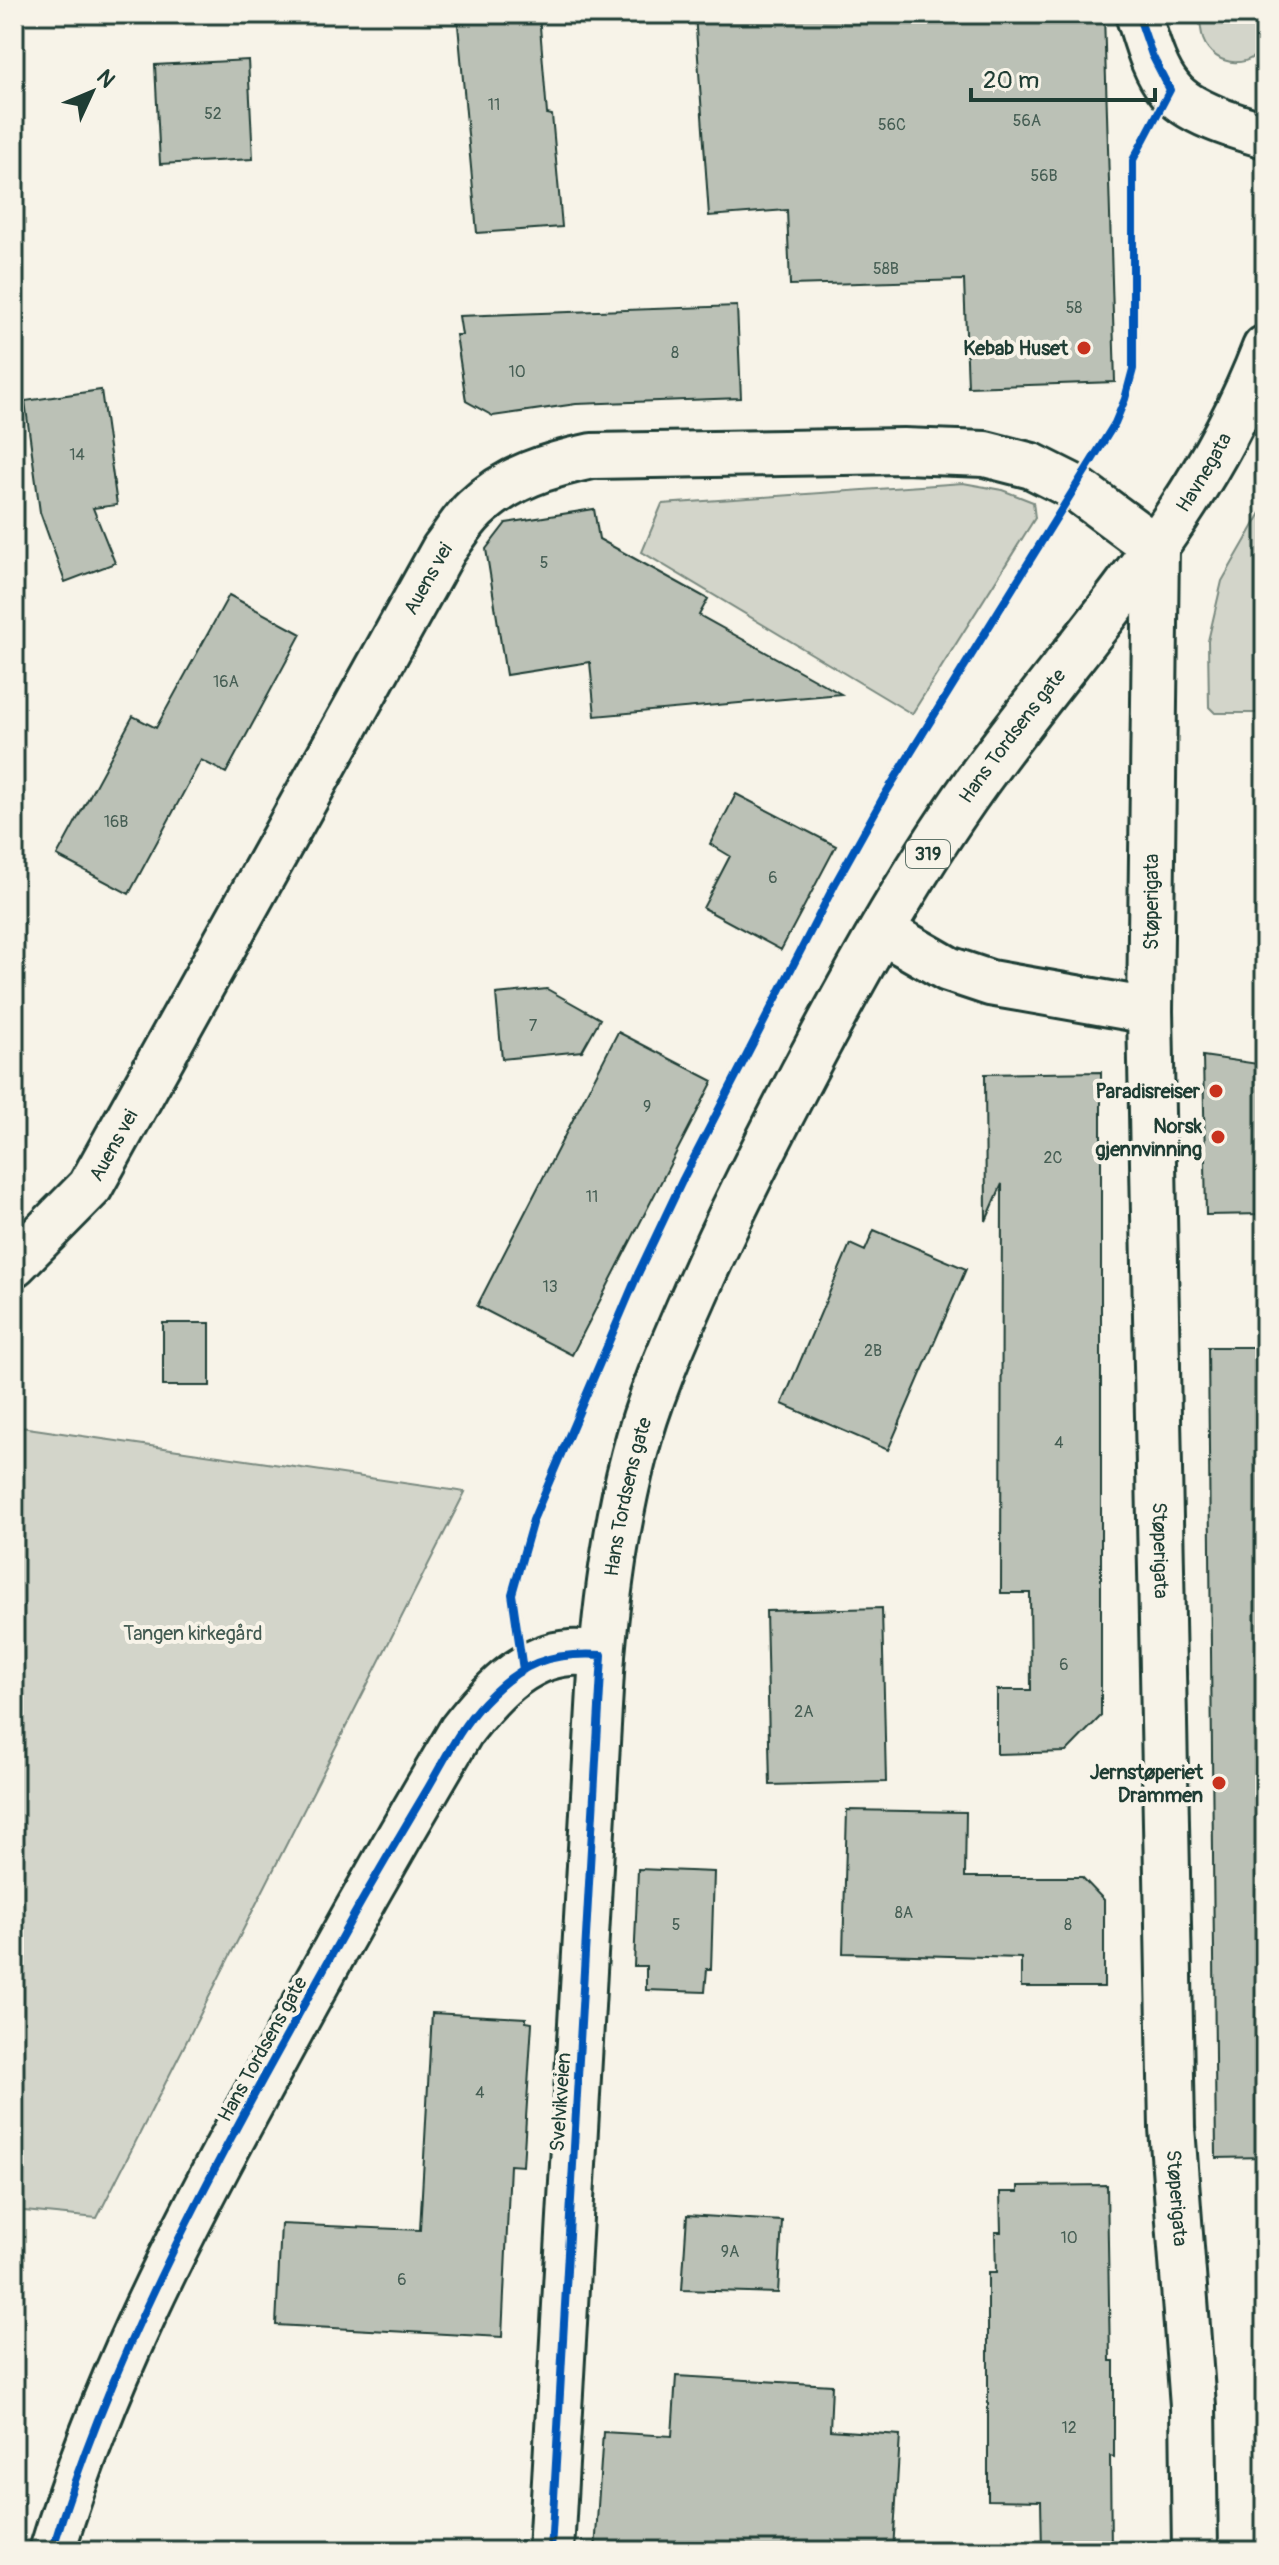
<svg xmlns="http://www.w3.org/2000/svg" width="1279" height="2565" viewBox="0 0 1279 2565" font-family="Pangolin,sans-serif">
  <rect width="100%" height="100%" fill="#f7f3e8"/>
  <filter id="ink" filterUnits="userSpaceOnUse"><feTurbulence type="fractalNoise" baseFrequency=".0125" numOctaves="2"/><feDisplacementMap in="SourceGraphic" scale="16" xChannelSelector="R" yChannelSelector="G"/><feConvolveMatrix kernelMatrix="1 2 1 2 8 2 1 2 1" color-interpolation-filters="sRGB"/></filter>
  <g filter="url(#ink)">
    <path fill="#d3d5ca" stroke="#79897f" stroke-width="2" d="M 1199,14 L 1264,14 C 1265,22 1266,32 1265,39 C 1257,71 1214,69 1203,39 C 1201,31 1200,22 1199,14 Z
      M 963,483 L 1002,490 L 1033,502 L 1035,518 L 912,714 L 642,552 L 662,504 Z
      M 1265,506 L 1265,713 L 1215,713 L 1209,707 L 1208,641 L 1222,581 Z
      M 14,1426 L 465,1492 L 97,2218 L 14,2210 Z"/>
    <path fill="#bbc1b6" stroke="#1f3d34" stroke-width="2" d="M 457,14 L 539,14 L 547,114 L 552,115 L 562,227 L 477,233 Z
      M 695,14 L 1104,14 L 1115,382 L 968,387 L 964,280 L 790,285 L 787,210 L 709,216 Z
      M 248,60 L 253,159 L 160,164 L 155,65 Z
      M 737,306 L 741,398 L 576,404 L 493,416 L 466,401 L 456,335 L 462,335 L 459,316 Z
      M 101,390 L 117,505 L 93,508 L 115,563 L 65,582 L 40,512 L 25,401 Z
      M 594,509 L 599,539 L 708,599 L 699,615 L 841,694 L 595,716 L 590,662 L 506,675 L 486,549 L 506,523 Z
      M 229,595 L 301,634 L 226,773 L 201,760 L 129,894 L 57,856 L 133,716 L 156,728 Z
      M 736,794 L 836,846 L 781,950 L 703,908 L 730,856 L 710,844 Z
      M 547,989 L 600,1019 L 582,1051 L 502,1059 L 496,994 Z
      M 618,1032 L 713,1081 L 572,1355 L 477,1306 Z
      M 1203,1056 L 1265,1065 L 1265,1214 L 1206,1215 Z
      M 1101,1072 L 1101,1716 L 1066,1752 L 997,1754 L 997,1690 L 1031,1690 L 1030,1593 L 1001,1593 L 1002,1184 L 986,1221 L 985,1074 Z
      M 874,1230 L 966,1269 L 888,1450 L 782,1404 L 850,1244 L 865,1251 Z
      M 163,1323 L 210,1323 L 210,1386 L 163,1386 Z
      M 1208,1347 L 1265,1347 L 1265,2157 L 1216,2158 Z
      M 882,1608 L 886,1782 L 770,1785 L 766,1611 Z
      M 847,1810 L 966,1812 L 965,1877 L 1082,1877 L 1104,1900 L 1104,1987 L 1021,1987 L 1021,1958 L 843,1953 Z
      M 638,1869 L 714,1872 L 711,1969 L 707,1969 L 705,1992 L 646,1990 L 646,1966 L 634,1966 Z
      M 432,2013 L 526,2018 L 526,2022 L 532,2023 L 523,2166 L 510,2165 L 502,2337 L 276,2325 L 281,2224 L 420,2230 Z
      M 1107,2185 L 1110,2361 L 1114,2361 L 1114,2457 L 1110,2456 L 1111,2551 L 1042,2551 L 1041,2501 L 988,2500 L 988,2273 L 996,2273 L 995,2232 L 1001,2232 L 1000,2192 L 1018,2192 L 1018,2186 Z
      M 687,2215 L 782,2221 L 778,2293 L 682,2290 Z
      M 676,2376 L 832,2385 L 830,2430 L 900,2435 L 893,2551 L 595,2551 L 603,2432 L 672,2436 Z"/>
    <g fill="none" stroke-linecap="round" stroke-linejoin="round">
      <g stroke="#1f3d34" stroke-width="50">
        <g id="street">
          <path d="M 882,931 L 948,969 L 990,983 L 1150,1011"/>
          <path id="s1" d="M 14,1264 L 90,1187 L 444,549 C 454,536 463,520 475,509 C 508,477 549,465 592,456 L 903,451 L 985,454 L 1032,466 L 1074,487 L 1156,548 L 1150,1011 L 1172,2128 L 1193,2406 L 1195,2551"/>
        </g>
      </g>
      <g stroke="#1f3d34" stroke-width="50">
        <path id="secondary" d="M 1138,14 C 1146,38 1153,69 1170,89 C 1188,113 1237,127 1265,135
          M 52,2551 C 101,2388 178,2237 259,2089 C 324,1968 391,1849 461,1731 C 488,1696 523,1656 570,1653 C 580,1652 591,1654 602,1655"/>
      </g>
      <g stroke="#1f3d34" stroke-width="50">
        <g id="primary">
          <path id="s2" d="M 551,2551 L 602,1655 C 608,1588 617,1521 634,1456 C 648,1401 671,1348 694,1296 C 727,1220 764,1148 802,1075 C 859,967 918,860 991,762 C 1092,625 1203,511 1265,348"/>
        </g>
      </g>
      <use href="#street" stroke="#f7f3e8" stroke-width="44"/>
      <use href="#secondary" stroke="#f7f3e8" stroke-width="44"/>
      <use href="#primary" stroke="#f7f3e8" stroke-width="44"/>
      <g stroke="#f7f3e8" stroke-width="13">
        <path id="cycleway" d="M 523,1670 L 512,1594 L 533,1520 L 637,1276 L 683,1179 L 836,882 L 884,796 L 1115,423 L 1125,399 L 1133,369 L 1133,160 L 1170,90 L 1152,55 L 1138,14
          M 52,2551 C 118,2331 235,2129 346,1929 C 372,1882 400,1835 428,1788 C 445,1759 460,1727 484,1702 C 521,1663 549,1652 602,1655 L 551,2551"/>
      </g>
      <use href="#cycleway" stroke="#0057b8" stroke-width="8"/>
    </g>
  </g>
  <g fill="#c8321e" stroke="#f7f3e8" stroke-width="3">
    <circle cx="1084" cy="348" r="8"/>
    <circle cx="1216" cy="1091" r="8"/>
    <circle cx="1218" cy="1137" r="8"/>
    <circle cx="1219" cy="1783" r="8"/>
  </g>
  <g text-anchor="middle" stroke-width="8" stroke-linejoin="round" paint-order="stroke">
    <g font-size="16" fill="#465e54">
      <text x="494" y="110">11</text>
      <text x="213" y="119">52</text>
      <text x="1027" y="126">56A</text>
      <text x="892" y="130">56C</text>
      <text x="1044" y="181">56B</text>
      <text x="886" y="274">58B</text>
      <text x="1074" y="313">58</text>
      <text x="675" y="358">8</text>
      <text x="517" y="377">10</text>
      <text x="77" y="460">14</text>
      <text x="544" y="568">5</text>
      <text x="226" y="687">16A</text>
      <text x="116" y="827">16B</text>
      <text x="773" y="883">6</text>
      <text x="533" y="1031">7</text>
      <text x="647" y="1112">9</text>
      <text x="1053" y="1163">2C</text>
      <text x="592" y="1202">11</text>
      <text x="550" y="1292">13</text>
      <text x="873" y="1356">2B</text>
      <text x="1059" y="1448">4</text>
      <text x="1064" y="1670">6</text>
      <text x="804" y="1717">2A</text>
      <text x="904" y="1918">8A</text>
      <text x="676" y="1930">5</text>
      <text x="1068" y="1930">8</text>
      <text x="480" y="2098">4</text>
      <text x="1069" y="2243">10</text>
      <text x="730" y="2257">9A</text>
      <text x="402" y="2285">6</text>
      <text x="1069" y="2433">12</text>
    </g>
    <rect fill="#f7f3e8" stroke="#60746a" stroke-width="2" x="906" y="840" width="44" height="28" rx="6"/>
    <g font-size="18" font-weight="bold" fill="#1f3d34">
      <text x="928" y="860">319</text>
    </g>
    <g font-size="20" font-weight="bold" fill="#1f3d34" stroke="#f7f3e8" text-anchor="end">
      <text x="1068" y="355">Kebab Huset</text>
      <text x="1200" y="1098">Paradisreiser</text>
      <text x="1202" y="1133">Norsk<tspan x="1202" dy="23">gjennvinning</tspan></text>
      <text x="1203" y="1779">Jernstøperiet<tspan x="1203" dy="23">Drammen</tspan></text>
    </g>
    <g font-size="20" fill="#1f3d34" stroke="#f7f3e8">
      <text dy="7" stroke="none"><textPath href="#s2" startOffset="2242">Havnegata</textPath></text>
      <text dy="7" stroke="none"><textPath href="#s1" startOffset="804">Auens vei</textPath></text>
      <text dy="7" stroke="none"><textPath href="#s2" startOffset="1916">Hans Tordsens gate</textPath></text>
      <text transform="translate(1151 902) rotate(-90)" y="7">Støperigata</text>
      <text dy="7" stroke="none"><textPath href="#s1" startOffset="156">Auens vei</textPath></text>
      <text dy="7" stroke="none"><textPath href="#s2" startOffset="1058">Hans Tordsens gate</textPath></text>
      <text dy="7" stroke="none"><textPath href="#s1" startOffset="2612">Støperigata</textPath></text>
      <text transform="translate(262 2049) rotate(-61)" y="7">Hans Tordsens gate</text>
      <text transform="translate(560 2102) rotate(-86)" y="7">Svelvikveien</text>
      <text dy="7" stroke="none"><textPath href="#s1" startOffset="3260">Støperigata</textPath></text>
    </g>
    <g font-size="20" fill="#435b52" stroke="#f7f3e8">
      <text x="193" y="1640">Tangen kirkegård</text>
    </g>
  </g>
  <rect width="1279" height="2565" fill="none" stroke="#f7f3e8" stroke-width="48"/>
  <rect x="24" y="24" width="1231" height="2517" fill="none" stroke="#1f3d34" stroke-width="3" filter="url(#ink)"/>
  <g transform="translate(92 92) rotate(46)" stroke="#f7f3e8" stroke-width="6" paint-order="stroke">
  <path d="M0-6L14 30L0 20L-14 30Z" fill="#1f3d34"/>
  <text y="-12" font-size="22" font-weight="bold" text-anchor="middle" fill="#1f3d34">N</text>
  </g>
  <path d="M971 88v12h184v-12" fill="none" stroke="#1f3d34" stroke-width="4"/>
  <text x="983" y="88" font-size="24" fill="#1f3d34" stroke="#f7f3e8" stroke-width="6" paint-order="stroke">20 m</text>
</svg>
